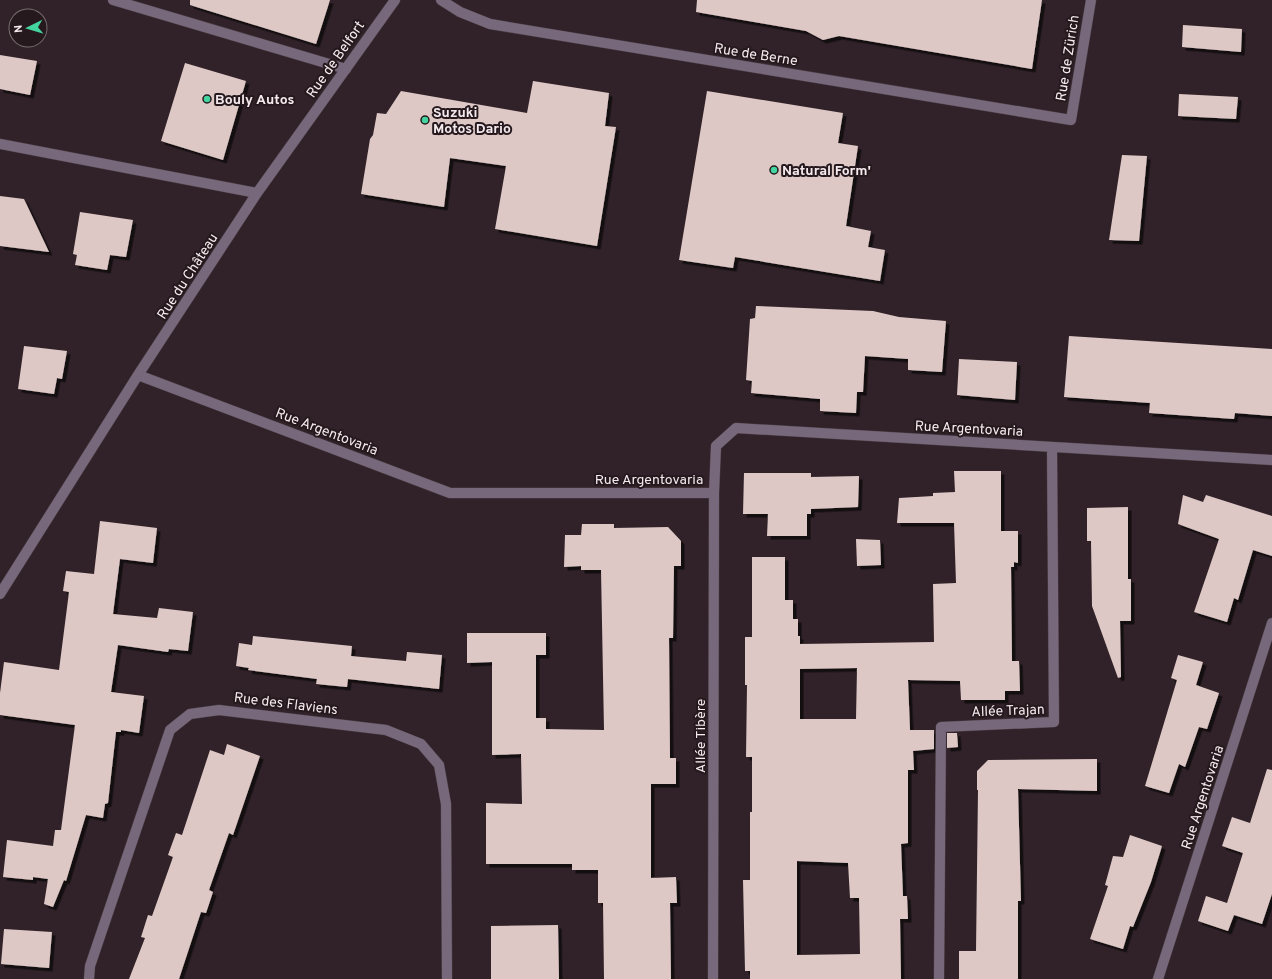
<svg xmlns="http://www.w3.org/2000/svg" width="1272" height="979" viewBox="0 0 1272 979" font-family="Overpass,sans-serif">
  <defs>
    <filter id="shadow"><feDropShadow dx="3.5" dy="3.5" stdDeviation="0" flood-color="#0009"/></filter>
  </defs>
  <rect width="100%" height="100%" fill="#302228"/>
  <path fill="#ddc8c5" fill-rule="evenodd" filter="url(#shadow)" d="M 190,0 L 330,0 L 316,44 L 190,5 Z
    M 697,0 L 1042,0 L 1032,69 L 839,36 L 823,40 L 806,31 L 696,12 Z
    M 1183,25 L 1242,29 L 1241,52 L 1182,47 Z
    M 0,55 L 37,61 L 30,95 L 0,89 Z
    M 185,63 L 246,81 L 223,160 L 161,141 Z
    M 533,81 L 609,93 L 605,126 L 616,127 L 597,246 L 495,229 L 506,166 L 450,158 L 444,207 L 361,194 L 370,139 L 373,135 L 377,113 L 386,114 L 401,91 L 527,113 Z
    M 707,91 L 843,113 L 838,143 L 858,146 L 846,226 L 871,231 L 868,247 L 885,250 L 880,281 L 735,257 L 733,268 L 679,260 Z
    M 1179,94 L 1238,97 L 1236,119 L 1178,116 Z
    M 1122,155 L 1147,156 L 1139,241 L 1109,240 Z
    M 0,196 L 24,199 L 49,252 L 0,246 Z
    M 80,212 L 133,220 L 126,257 L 110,255 L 107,270 L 75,265 L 77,255 L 73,254 Z
    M 756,306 L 873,311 L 899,317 L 946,321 L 942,372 L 908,370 L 908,359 L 865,356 L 863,392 L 857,392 L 856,413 L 820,411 L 820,399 L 751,393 L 752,381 L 746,380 L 750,319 L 755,318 Z
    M 1069,336 L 1272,349 L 1272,416 L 1235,413 L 1234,419 L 1149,413 L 1150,403 L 1064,397 Z
    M 24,346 L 67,351 L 62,379 L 57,378 L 54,394 L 18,389 Z
    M 959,359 L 1017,362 L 1015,400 L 957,395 Z
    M 954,471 L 1001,471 L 1001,531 L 1018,531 L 1018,563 L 1014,562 L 1014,567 L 1011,567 L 1012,661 L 1019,661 L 1020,691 L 1005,691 L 1005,700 L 961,700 L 960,681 L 908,680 L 910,730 L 934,730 L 934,749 L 913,751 L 914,770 L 908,770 L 908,843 L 901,844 L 903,896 L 907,896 L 908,919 L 900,919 L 901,979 L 750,979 L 750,971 L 745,971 L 743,880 L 750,880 L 750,812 L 752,812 L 752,757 L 746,757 L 747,685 L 745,685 L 745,637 L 752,637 L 752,557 L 785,557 L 785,600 L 793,600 L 793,619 L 798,619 L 798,636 L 800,636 L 800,644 L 934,642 L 933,584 L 956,583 L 954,523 L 897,523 L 899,498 L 933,496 L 933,493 L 955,492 ZM 857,668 L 856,719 L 800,719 L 800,669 ZM 797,861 L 848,863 L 850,898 L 859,898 L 860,954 L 797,955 Z
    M 744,473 L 811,473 L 811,477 L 859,476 L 858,507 L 811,509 L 811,514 L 807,514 L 807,536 L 767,536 L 768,514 L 743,514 Z
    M 1183,495 L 1203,502 L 1206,495 L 1272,516 L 1272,556 L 1253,550 L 1238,600 L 1234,598 L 1227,622 L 1194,612 L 1219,539 L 1178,524 Z
    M 1128,507 L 1128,579 L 1131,579 L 1131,621 L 1120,621 L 1121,677 L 1118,678 L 1092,606 L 1091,541 L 1087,541 L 1087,508 Z
    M 100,521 L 157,528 L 153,563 L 120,559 L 113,614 L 157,618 L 159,608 L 193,612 L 188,651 L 169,649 L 168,652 L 118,645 L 111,692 L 144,696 L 139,733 L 121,730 L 121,732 L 116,732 L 108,803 L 105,804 L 103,818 L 86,815 L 66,881 L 64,880 L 53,907 L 44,904 L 48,879 L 33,877 L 33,880 L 3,877 L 7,840 L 53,846 L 55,830 L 61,830 L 75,725 L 0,715 L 0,693 L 4,662 L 59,670 L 69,592 L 63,591 L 66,571 L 94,574 Z
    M 582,524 L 614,524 L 614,528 L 668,527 L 681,541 L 681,566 L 674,566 L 673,638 L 669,638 L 670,758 L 676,758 L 676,784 L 651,784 L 651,878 L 676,877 L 677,903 L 670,903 L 671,979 L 604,979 L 603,903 L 598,903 L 598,870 L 572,870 L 572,864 L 486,864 L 486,803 L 522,804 L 521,754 L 492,755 L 492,662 L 467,663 L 467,633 L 546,633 L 546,655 L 536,655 L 536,718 L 546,718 L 546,729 L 604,730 L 601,570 L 581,570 L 581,566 L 564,567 L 565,535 L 581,535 Z
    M 856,539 L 880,540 L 881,565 L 857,566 Z
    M 253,636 L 352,646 L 351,656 L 406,661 L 407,652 L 442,655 L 439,689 L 348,679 L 347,687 L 316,684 L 317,679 L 248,670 L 249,668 L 236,666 L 239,643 L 252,645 Z
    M 1178,655 L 1203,662 L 1196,685 L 1219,693 L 1207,729 L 1199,727 L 1185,767 L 1179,764 L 1169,793 L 1145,786 L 1177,680 L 1171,678 Z
    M 947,733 L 957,733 L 958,747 L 947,748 Z
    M 227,744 L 260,756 L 233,835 L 229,833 L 209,890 L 213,892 L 206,913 L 201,912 L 179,979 L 129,979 L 145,938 L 141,937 L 148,915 L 152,916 L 173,857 L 168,855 L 176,833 L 182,835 L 210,750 L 224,755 Z
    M 1097,759 L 1097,791 L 1018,789 L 1021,901 L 1018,901 L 1018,979 L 959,979 L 959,951 L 976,951 L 978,790 L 977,790 L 977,771 L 988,760 Z
    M 1267,769 L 1272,770 L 1272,894 L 1262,924 L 1234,915 L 1228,931 L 1198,921 L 1206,896 L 1227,903 L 1243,853 L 1222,846 L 1232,817 L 1250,823 Z
    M 1130,835 L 1162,846 L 1151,882 L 1133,927 L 1130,926 L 1123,949 L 1090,939 L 1108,886 L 1105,885 L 1113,856 L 1123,857 Z
    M 558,925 L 559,979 L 491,979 L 491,926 Z
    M 4,929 L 52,932 L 49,968 L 1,964 Z"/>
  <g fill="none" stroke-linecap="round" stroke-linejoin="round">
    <g stroke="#4c3e44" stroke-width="11">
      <path id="lane" d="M 113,0 L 346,69"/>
    </g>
    <g stroke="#4c3e44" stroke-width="11">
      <path id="street" d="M 441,0 L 460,12 L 490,24 L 1071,120 L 1091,0
        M 0,144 L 257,193
        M 138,375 L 450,493 L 714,493 L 716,446 L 736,428 L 1272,460
        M 0,594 L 138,375 L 257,193 L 395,0
        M 89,979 L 90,966 L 170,730 L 190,714 L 219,710 L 386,730 L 421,744 L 439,765 L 446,804 L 447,979
        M 713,979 L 714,493
        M 939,979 L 941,727 L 1054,722 L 1052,447
        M 1158,979 L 1272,623"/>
    </g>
    <use href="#lane" stroke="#77687c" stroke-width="10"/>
    <use href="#street" stroke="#77687c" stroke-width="10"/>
  </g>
  <g fill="#44d49f" stroke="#26191e" stroke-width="1.5">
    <circle cx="207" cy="99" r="4"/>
    <circle cx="425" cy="120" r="4"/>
    <circle cx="774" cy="170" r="4"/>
  </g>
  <g text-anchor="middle" stroke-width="4" stroke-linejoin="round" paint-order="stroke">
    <g font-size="14" fill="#f5ebee" stroke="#26191e">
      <text transform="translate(756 54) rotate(9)" y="5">Rue de Berne</text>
      <text transform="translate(1067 58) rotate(-81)" y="5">Rue de Zürich</text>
      <text transform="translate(335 59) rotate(-55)" y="5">Rue de Belfort</text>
      <text transform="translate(187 276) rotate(-57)" y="5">Rue du Château</text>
      <text transform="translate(969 428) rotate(3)" y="5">Rue Argentovaria</text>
      <text transform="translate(327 431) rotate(21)" y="5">Rue Argentovaria</text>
      <text x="649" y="484">Rue Argentovaria</text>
      <text transform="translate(286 703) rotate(7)" y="5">Rue des Flaviens</text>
      <text transform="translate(1008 710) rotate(-2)" y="5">Allée Trajan</text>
      <text transform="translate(700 736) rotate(-90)" y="5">Allée Tibère</text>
      <text transform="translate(1202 797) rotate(-72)" y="5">Rue Argentovaria</text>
    </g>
    <g font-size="14" font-weight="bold" fill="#f5ebee" stroke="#26191e" text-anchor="start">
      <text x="215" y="104">Bouly Autos</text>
      <text x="433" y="117">Suzuki<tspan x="433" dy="16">Motos Dario</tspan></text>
      <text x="782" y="175">Natural Form'</text>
    </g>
  </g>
  <g transform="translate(28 28) rotate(265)"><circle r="19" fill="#26191e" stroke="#796d71"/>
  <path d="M0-3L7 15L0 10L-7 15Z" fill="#44d49f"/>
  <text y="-6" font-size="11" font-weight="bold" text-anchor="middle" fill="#f5ebee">N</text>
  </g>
</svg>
